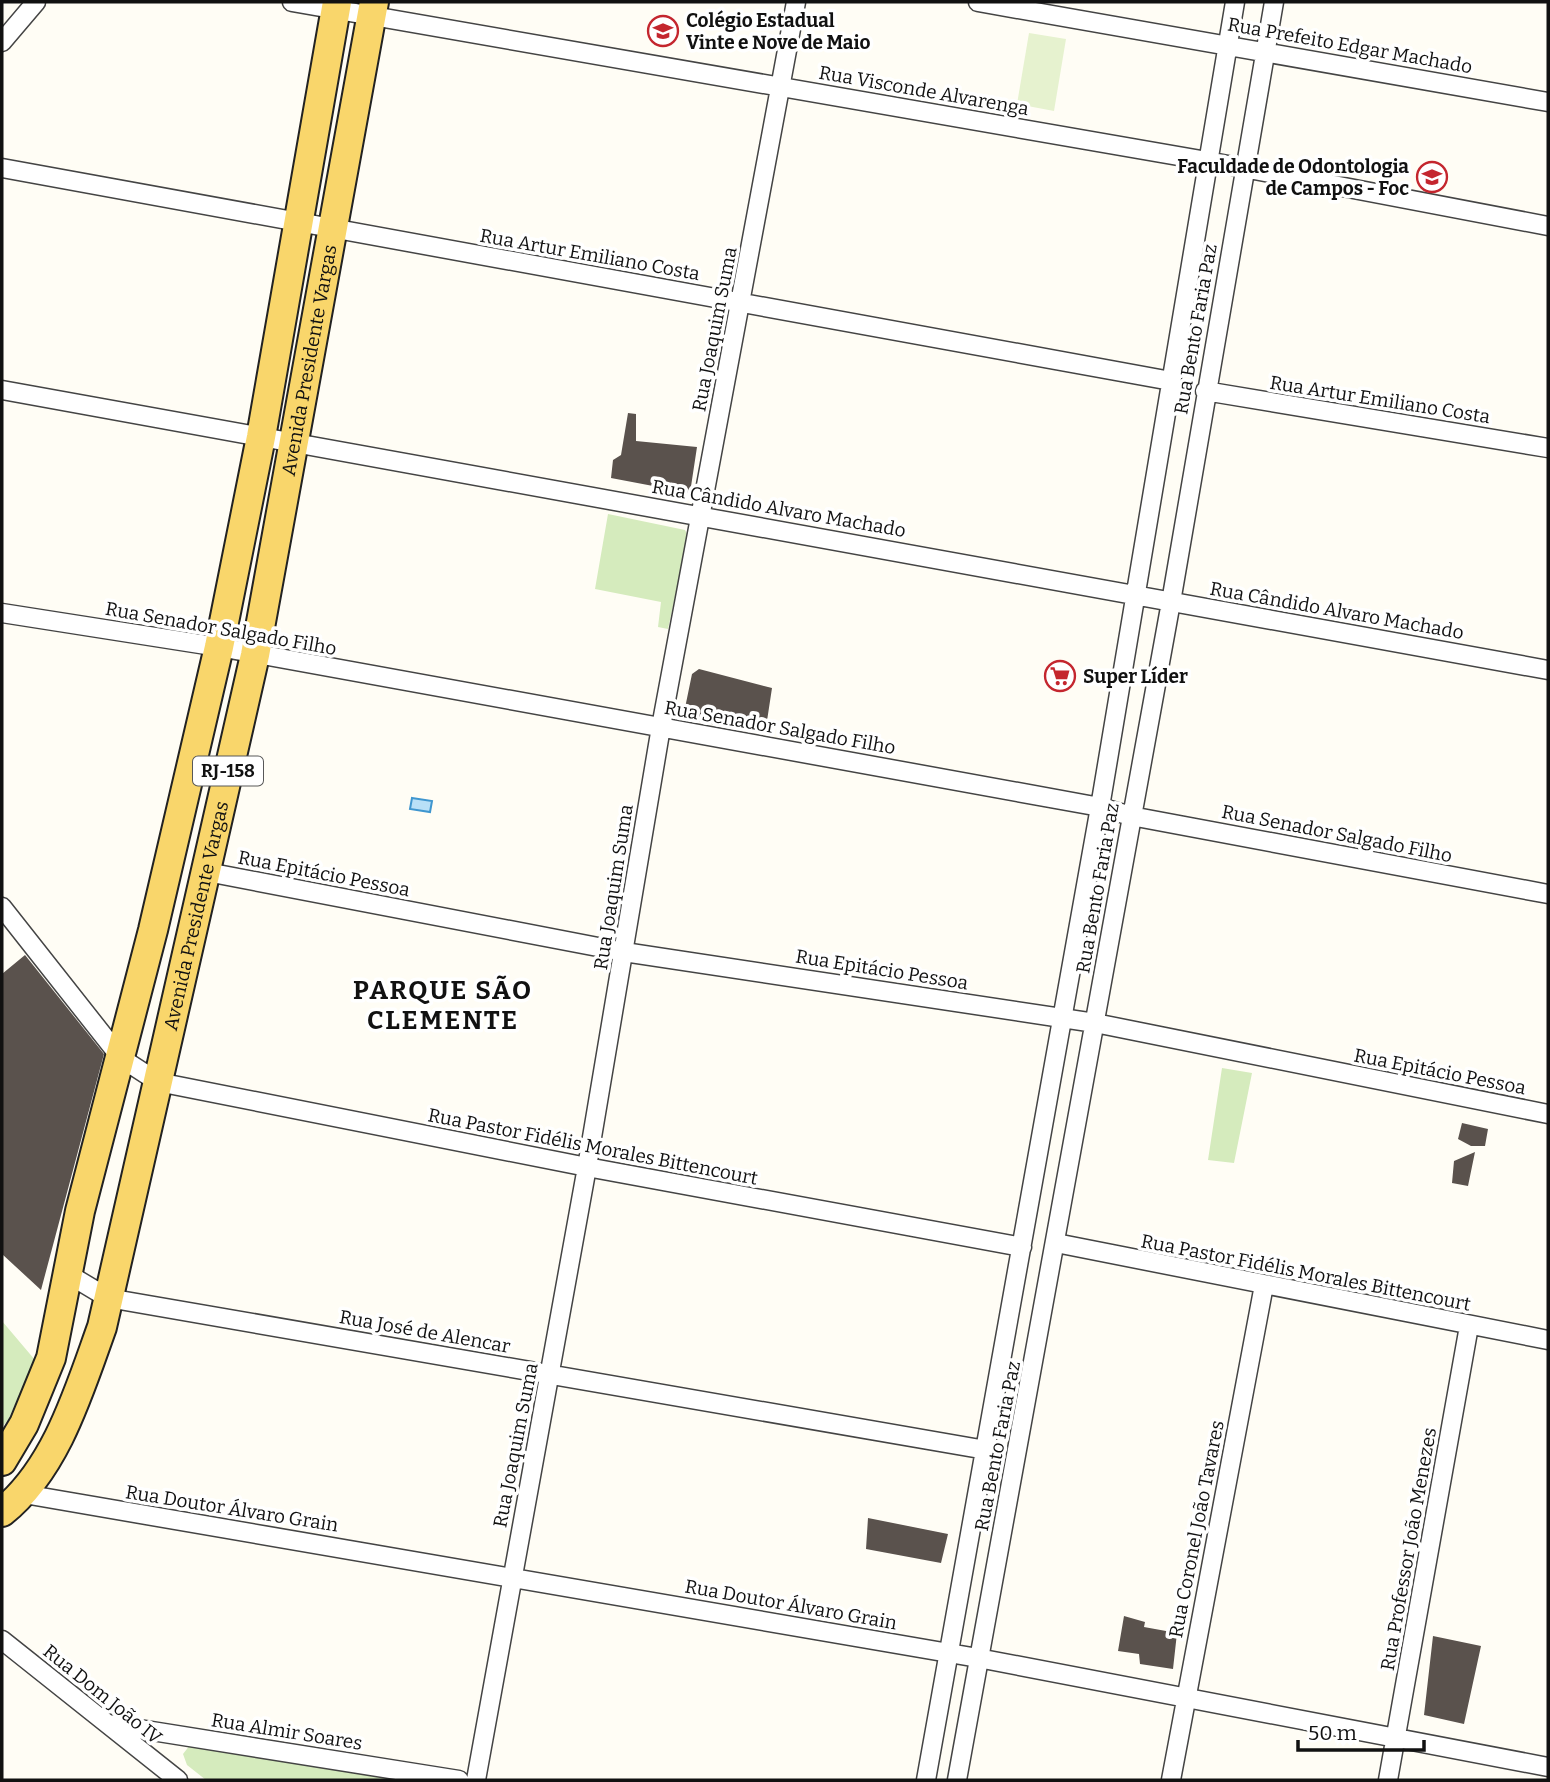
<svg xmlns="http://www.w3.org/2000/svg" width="1550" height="1782" viewBox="0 0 1550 1782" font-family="Bitter,serif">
  <rect width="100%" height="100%" fill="#fffdf5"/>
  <path fill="#d5ebbd" d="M 608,514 L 685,530 L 688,536 L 668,629 L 658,627 L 661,602 L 595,589 Z
    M 1222,1068 L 1252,1073 L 1234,1163 L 1208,1160 Z
    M 2,1321 L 35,1360 L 8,1420 L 2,1427 Z
    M 190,1745 L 409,1780 L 206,1780 L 187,1765 L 183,1754 Z"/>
  <path fill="#e6f2cf" d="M 1029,33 L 1066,39 L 1054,111 L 1017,104 Z"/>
  <path fill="#b9e0f7" stroke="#3f96cf" stroke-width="2" d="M 412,798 L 432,801 L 430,812 L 410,809 Z"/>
  <path fill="#5a524d" d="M 628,413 L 636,414 L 636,441 L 697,447 L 690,493 L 611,478 L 613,460 L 621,455 Z
    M 699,669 L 772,688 L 765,734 L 695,721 L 693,714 L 685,708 L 692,674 Z
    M 25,955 L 104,1054 L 41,1290 L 2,1254 L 2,974 Z
    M 1462,1123 L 1488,1129 L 1485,1146 L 1471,1146 L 1458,1139 Z
    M 1475,1152 L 1468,1186 L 1452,1183 L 1454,1161 Z
    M 868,1518 L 948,1534 L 941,1563 L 866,1549 Z
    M 1124,1616 L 1145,1622 L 1144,1627 L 1177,1633 L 1173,1669 L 1140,1664 L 1139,1654 L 1118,1651 Z
    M 1433,1636 L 1481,1646 L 1464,1724 L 1424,1715 Z"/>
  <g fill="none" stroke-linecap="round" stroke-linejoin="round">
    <g stroke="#444" stroke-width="21">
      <path id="street" d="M 292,2 L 1207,161 L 1548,226
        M 978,2 L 1548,102
        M 2,42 L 36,2
        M 2,168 L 1171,381
        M 2,390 L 1548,670
        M 1205,391 L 1548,448
        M 2,613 L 219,647 L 1100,807 L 1131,816 L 1548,894
        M 207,872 L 624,952 L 1095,1023 L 1548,1114
        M 2,907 L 121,1058 L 158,1082 L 587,1167 L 1022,1247
        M 1056,1243 L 1548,1340
        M 68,1274 L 108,1298 L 986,1450
        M 24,1494 L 978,1658 L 1548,1767
        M 2,1640 L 178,1780
        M 108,1724 L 459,1780
        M 476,1780 L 587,1167 L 661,727 L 796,2
        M 926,1780 L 1100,807 L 1235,2
        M 957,1780 L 1171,602 L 1274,2
        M 1171,1780 L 1264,1285
        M 1388,1780 L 1469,1326"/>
    </g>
    <g stroke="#222" stroke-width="32">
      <g id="primary">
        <path d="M 2,1461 L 24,1424 L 51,1358 L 80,1211 L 153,930 L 219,647 L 261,437 L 337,2"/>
        <path id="s1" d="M 2,1512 C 56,1469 79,1391 102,1327 L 255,655 L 374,2"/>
      </g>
    </g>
    <use href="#street" stroke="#fff" stroke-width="18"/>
    <use href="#primary" stroke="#f9d66b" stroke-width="28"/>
  </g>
  <defs>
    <g id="school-ring" transform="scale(1.575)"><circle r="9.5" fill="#fff" stroke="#c4262e" stroke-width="1.5"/><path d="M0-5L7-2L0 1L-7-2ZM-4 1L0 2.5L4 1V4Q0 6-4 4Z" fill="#c4262e"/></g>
    <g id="university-ring" transform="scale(1.575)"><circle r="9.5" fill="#fff" stroke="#c4262e" stroke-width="1.5"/><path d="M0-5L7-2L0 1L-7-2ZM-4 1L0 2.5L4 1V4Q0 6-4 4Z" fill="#c4262e"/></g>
    <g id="supermarket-ring" transform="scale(1.575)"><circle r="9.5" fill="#fff" stroke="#c4262e" stroke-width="1.5"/><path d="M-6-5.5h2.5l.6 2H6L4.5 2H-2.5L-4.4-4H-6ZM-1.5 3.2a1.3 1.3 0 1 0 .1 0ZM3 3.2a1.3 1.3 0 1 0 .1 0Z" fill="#c4262e"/></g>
  </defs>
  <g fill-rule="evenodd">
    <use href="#school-ring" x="663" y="31"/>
    <use href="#university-ring" x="1432" y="177"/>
    <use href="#supermarket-ring" x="1060" y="676"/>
  </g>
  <g text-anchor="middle" stroke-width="7" stroke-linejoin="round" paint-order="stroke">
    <rect fill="#fff" stroke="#585858" stroke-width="2" x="193" y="756.5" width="70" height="29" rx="5"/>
    <g font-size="18" font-weight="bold" fill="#111">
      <text x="228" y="777">RJ-158</text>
    </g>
    <g font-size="19" font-weight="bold" fill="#111" stroke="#fff" text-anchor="start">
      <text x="686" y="27">Colégio Estadual<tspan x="686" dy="22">Vinte e Nove de Maio</tspan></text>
      <text x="1409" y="173" text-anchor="end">Faculdade de Odontologia<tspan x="1409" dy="22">de Campos - Foc</tspan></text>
      <text x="1083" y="683">Super Líder</text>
    </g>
    <g font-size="19" fill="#111" stroke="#fff">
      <text transform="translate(1350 45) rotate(10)" y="7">Rua Prefeito Edgar Machado</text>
      <text transform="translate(924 90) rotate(10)" y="7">Rua Visconde Alvarenga</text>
      <text transform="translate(590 254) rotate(10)" y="7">Rua Artur Emiliano Costa</text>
      <text transform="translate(714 329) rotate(-79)" y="7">Rua Joaquim Suma</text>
      <text transform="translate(1195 329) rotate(-80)" y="7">Rua Bento Faria Paz</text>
      <text dy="7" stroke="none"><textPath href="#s1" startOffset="1202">Avenida Presidente Vargas</textPath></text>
      <text transform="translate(1380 399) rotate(9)" y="7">Rua Artur Emiliano Costa</text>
      <text transform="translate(779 508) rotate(10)" y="7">Rua Cândido Alvaro Machado</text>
      <text transform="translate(1337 610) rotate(10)" y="7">Rua Cândido Alvaro Machado</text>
      <text transform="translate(221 628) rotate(10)" y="7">Rua Senador Salgado Filho</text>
      <text transform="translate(780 727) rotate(10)" y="7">Rua Senador Salgado Filho</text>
      <text transform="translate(1337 833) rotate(11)" y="7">Rua Senador Salgado Filho</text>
      <text transform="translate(324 873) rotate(11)" y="7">Rua Epitácio Pessoa</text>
      <text transform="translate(613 887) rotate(-81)" y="7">Rua Joaquim Suma</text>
      <text transform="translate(1097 888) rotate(-80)" y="7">Rua Bento Faria Paz</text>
      <text dy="7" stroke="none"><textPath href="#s1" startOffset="635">Avenida Presidente Vargas</textPath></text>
      <text transform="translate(882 969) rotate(9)" y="7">Rua Epitácio Pessoa</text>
      <text transform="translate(1440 1071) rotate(11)" y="7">Rua Epitácio Pessoa</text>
      <text transform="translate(593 1146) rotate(11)" y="7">Rua Pastor Fidélis Morales Bittencourt</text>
      <text transform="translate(1306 1272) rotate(11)" y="7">Rua Pastor Fidélis Morales Bittencourt</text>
      <text transform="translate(425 1331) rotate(10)" y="7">Rua José de Alencar</text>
      <text transform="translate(515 1445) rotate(-79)" y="7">Rua Joaquim Suma</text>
      <text transform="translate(997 1446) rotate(-79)" y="7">Rua Bento Faria Paz</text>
      <text transform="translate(232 1508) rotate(9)" y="7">Rua Doutor Álvaro Grain</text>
      <text transform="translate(1196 1529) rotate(-79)" y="7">Rua Coronel João Tavares</text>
      <text transform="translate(1408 1549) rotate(-80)" y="7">Rua Professor João Menezes</text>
      <text transform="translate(791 1604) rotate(10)" y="7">Rua Doutor Álvaro Grain</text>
      <text transform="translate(103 1694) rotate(39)" y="7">Rua Dom João IV</text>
      <text transform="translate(287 1731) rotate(9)" y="7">Rua Almir Soares</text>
    </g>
    <g font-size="26" font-weight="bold" letter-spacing="2" fill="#111" stroke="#fff">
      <text x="443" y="999">PARQUE SÃO<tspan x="443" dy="30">CLEMENTE</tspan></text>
    </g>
  </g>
  <rect width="1550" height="1782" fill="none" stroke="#111111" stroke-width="7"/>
  <path d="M1298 1740v10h126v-10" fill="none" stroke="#111111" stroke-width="3.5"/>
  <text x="1308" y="1740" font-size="21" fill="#111111" stroke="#ffffff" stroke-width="5" paint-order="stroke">50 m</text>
</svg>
